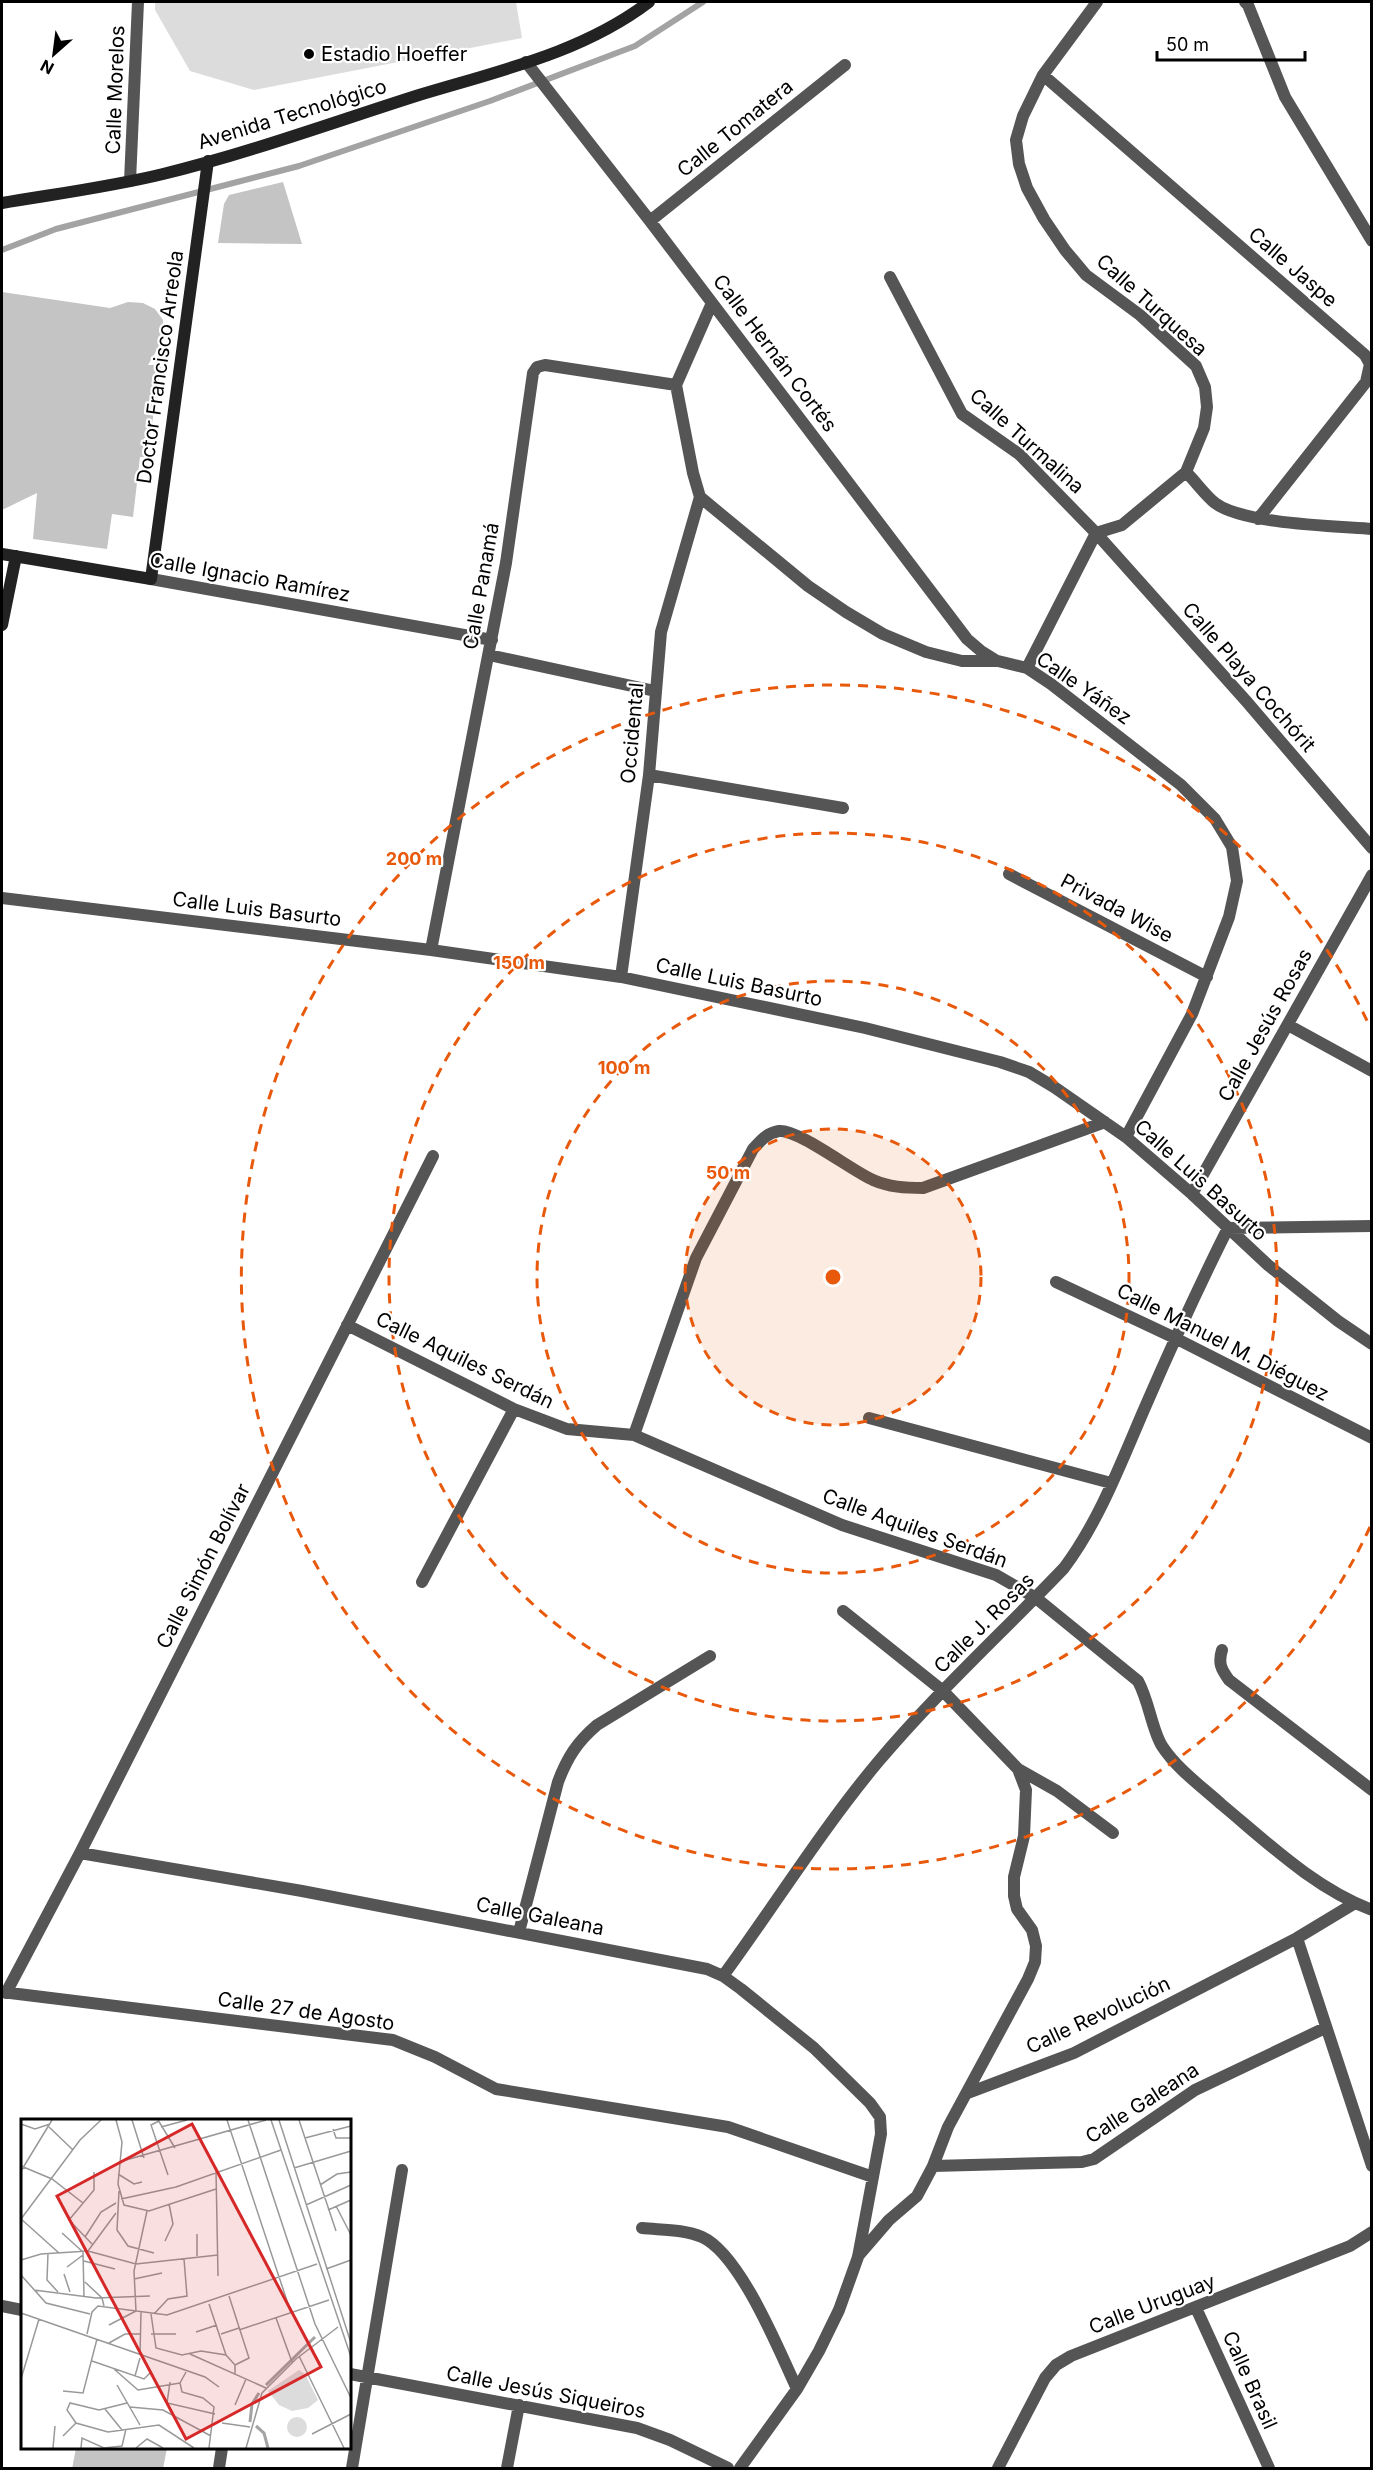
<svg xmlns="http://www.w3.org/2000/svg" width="1373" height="2470" viewBox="0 0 1373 2470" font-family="Inter,sans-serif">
  <rect width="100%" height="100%" fill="#fff"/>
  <path fill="#dcdcdc" d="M 155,2 L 516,2 L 522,38 L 254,90 L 190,71 L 155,10 Z"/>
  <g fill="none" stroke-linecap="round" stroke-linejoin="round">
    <path stroke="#a3a3a3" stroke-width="6" d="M 2,250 L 56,229 L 299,166 L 490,101 L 635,46 L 703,2"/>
  </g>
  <path fill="#c4c4c4" d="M 283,182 L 302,244 L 218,243 L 224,204 L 229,195 Z
    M 2,292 L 110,308 L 128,302 L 143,303 L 155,309 L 163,320 L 164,335 L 161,343 L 148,365 L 161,365 L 147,457 L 140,457 L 133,517 L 112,514 L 107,549 L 33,539 L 37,493 L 2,510 Z
    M 76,2448 L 167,2448 L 163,2469 L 72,2469 Z"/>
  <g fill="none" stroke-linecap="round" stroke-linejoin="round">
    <path stroke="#555" stroke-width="12" d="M 1245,2 L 1248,5 L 1285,97 L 1372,241
      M 526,62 L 650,221 L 967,639 L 981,651 L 997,661
      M 1043,75 L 1365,355 L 1370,364 L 1366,382 L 1258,519
      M 130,181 L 138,2
      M 650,221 L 845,65
      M 890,277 L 962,414 L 1019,454 L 1096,533 L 1247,702 L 1372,848
      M 712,303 L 676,385 L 693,473 L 700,497 L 808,586 L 846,612 L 883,634 L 926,652 L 962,661 L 998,661 L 1027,668 L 1051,684 L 1181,785 L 1215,819 L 1232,847 L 1237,881 L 1229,917 L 1192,1014 L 1126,1137
      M 1186,472 C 1196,482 1205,495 1215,503 C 1243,524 1334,526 1372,529
      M 1096,533 L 1122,525 L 1186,472 L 1204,428 L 1207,407 L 1205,387 L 1196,366 L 1140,315 L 1086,275 L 1065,250 L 1044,219 L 1027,188 L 1019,164 L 1016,140 L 1023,116 L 1043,75 L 1097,2
      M 151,579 L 492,640
      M 489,655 L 655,691
      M 1027,668 L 1096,533
      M 649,775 L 843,808
      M 1009,874 L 1207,977
      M 2,898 L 431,950 L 621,977 L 865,1028 L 1000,1062 L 1029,1072 L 1054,1087 L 1126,1137 L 1192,1194 L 1268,1265 L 1338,1321 L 1372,1344
      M 431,950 L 506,563 L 533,373 L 537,367 L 545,365 L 676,385
      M 621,977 L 649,775 L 661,632 L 700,497
      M 1288,1025 L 1372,1071
      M 1192,1194 L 1372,875
      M 1056,1282 L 1175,1338 L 1372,1438
      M 347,1325 L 514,1409 L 567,1429 L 634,1435 L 842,1525 L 996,1575 L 1036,1598 L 1138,1681 C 1149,1701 1152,1730 1162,1746 C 1177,1769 1201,1786 1221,1804 C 1268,1843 1314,1888 1372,1910
      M 869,1418 L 1111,1483
      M 634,1435 L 696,1258 L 753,1149 C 761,1140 767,1133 779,1131 C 798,1129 852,1171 873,1180 C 889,1187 905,1188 923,1188 L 1105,1122
      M 422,1582 L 514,1409
      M 843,1611 L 943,1691 L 1018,1769 L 1026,1790 L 1024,1836 L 1014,1877 L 1014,1896 L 1017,1909 L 1032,1930 L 1036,1946 L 1035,1962 L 1028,1979 L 948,2127 L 933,2166 L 917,2196 L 889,2220 L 858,2256
      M 1222,1650 C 1218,1663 1221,1669 1229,1680 L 1372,1790
      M 1018,1769 L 1057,1791 L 1113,1833
      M 80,1853 L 302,1891 L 707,1969 L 723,1976 L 741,1989 L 814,2048 L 870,2103 L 880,2117 L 881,2134 L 858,2257 L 839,2310 L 819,2351 L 797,2389 L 740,2468
      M 519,1932 L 558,1782 C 567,1758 577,1742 597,1725 L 710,1656
      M 1297,1938 L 1372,2166
      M 723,1976 C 775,1905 822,1829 878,1762 C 936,1693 1002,1633 1064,1568 C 1100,1520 1122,1460 1146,1405 C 1172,1345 1199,1286 1228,1228 L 1372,1226
      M 2,1992 L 393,2040 L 435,2057 L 496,2089 L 728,2127 L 873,2177
      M 6,1993 L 80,1853 L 433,1156
      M 968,2093 L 1074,2053 L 1297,1938 L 1355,1903
      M 933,2166 L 1082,2162 L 1094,2159 L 1195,2090 L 1325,2028
      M 642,2228 C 661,2230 684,2229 702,2237 C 740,2254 779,2350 797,2389
      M 2,2306 L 22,2310
      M 1196,2308 L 1269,2468
      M 350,2374 L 637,2428 L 670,2440 L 728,2468
      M 219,2468 L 222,2448
      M 352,2468 L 402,2170
      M 507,2468 L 519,2405
      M 998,2468 L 1045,2378 L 1056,2365 L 1071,2356 L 1350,2246 L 1372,2232"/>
    <path stroke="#222" stroke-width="12" d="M 2,203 C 55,194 110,187 163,174 C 249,153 334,122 419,95 C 498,71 582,53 649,2
      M 2,554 L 151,579 L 208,161
      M 2,625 L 16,556"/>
  </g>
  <circle cx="833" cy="1277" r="148" fill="#e8590c" fill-opacity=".12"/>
  <g fill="none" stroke="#e8590c" stroke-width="3" stroke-dasharray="10 8">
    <circle cx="833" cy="1277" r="148"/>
    <circle cx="833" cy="1277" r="296"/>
    <circle cx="833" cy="1277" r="444"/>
    <path d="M1370 1527A592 592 0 1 1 1370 1027"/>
  </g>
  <circle fill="#000" stroke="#fff" stroke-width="2" cx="309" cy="54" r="6"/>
  <g text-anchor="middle" stroke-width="4.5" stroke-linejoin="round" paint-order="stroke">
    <g font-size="20" fill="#000" stroke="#fff" text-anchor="start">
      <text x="321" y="61">Estadio Hoeffer</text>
    </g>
    <g font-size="20" fill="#000" stroke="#fff">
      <text transform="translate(115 90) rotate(-88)" y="7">Calle Morelos</text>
      <text transform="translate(292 114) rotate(-17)" y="7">Avenida Tecnológico</text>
      <text transform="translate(735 128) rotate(-39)" y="7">Calle Tomatera</text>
      <text transform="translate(1293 267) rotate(41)" y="7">Calle Jaspe</text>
      <text transform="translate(1152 305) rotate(42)" y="7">Calle Turquesa</text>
      <text transform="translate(775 353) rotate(53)" y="7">Calle Hernán Cortés</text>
      <text transform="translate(160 367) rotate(-82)" y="7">Doctor Francisco Arreola</text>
      <text transform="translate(1027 441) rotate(42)" y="7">Calle Turmalina</text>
      <text transform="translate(250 577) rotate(10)" y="7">Calle Ignacio Ramírez</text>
      <text transform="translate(481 586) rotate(-80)" y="7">Calle Panamá</text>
      <text transform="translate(1249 677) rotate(49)" y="7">Calle Playa Cochórit</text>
      <text transform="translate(1084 688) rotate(35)" y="7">Calle Yáñez</text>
      <text transform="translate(632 733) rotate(-85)" y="7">Occidental</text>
      <text transform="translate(1117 908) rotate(28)" y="7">Privada Wise</text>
      <text transform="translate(257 909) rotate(7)" y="7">Calle Luis Basurto</text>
      <text transform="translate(739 982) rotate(12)" y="7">Calle Luis Basurto</text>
      <text transform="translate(1265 1025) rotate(-61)" y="7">Calle Jesús Rosas</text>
      <text transform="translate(1201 1180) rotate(42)" y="7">Calle Luis Basurto</text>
      <text transform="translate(1223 1342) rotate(27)" y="7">Calle Manuel M. Diéguez</text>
      <text transform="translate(465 1360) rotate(26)" y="7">Calle Aquiles Serdán</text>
      <text transform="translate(915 1528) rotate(20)" y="7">Calle Aquiles Serdán</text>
      <text transform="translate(203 1566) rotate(-63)" y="7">Calle Simón Bolívar</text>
      <text transform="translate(984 1623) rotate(-45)" y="7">Calle J. Rosas</text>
      <text transform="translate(540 1916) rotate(11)" y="7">Calle Galeana</text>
      <text transform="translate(306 2011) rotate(8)" y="7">Calle 27 de Agosto</text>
      <text transform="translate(1098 2015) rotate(-25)" y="7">Calle Revolución</text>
      <text transform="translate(1142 2103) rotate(-33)" y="7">Calle Galeana</text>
      <text transform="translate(1152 2304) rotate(-21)" y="7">Calle Uruguay</text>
      <text transform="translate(1250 2380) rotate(66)" y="7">Calle Brasil</text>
      <text transform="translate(546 2392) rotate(11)" y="7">Calle Jesús Siqueiros</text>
    </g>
  </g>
  <g transform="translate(21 2119)">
    <rect width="330" height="330" fill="#fff"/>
    <path d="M 278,251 L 284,255 L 297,281 L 287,289 L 271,292 L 258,286 L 247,272 ZM266 308a10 10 0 1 1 20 0a10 10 0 1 1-20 0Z" fill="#dcdcdc"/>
    <path fill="none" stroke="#a3a3a3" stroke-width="3" d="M 245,266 L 294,218M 229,303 L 231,285 L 238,274M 235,307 L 243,314 L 247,329"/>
    <path fill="none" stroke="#999" stroke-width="1.5" d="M 95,1 L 101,23 L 97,65 L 103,86 L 128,92 L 195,70M 111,1 L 123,39M 137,1 L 154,29M 206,1 L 270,194M 227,1 L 294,205 L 330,279M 250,1 L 330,238M 258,1 L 330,224M 278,1 L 315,112M 138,2 L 130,6 L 147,56M 0,5 L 14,10 L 29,5M 28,8 L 52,31M 140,8 L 166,1M 312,10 L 315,19 L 330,19M 284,19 L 330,7M 98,43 L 245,1M 0,47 L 31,60 L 62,84M 273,49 L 330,32M 0,52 L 31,1M 195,52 L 197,157M 97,55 L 113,65 L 121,63M 299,66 L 316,55 L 330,53M 98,72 L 96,111 L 107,127 L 133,134M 100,80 L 155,68 L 260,31M 285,86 L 330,66M 315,87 L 330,116M 307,91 L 330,81M 41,114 L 62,133 L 63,177M 176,115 L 176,137M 64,118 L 80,93 L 95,84M 144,122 L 152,105 L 148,85M 71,125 L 48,101 L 73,71 L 73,53M 67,132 L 95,94M 27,134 L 26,161 L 37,173M 38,134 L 0,100 L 59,21 L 80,1M 0,141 L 20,135 L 67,132 L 115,145 L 197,136M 63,142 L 94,150M 46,148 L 62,136M 305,150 L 330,141M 43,155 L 49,173M 0,156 L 25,184 L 69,195M 113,160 L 141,154M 64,163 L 81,179 L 83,187M 13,171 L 75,179 L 129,177M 208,177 L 228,239 L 214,246M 188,185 L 205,236M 0,194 L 184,258 L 198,268M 130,195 L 135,229 L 161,236 L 180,232 L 205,236 L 214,246 L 214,256M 133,195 L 147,180 L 166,177 L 163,140M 255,199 L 271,243M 88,206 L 115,192 L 113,152 L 126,92M 218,211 L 308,181M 175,213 L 196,206M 66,215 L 71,193 L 77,187 L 146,196 L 296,145M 130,215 L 155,215M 200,215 L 218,209M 88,224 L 104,215 L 120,215M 169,235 L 245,269M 119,236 L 120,193M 278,237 L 323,329M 71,242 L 123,260 L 129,254M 93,250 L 117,271 L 159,264M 165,253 L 159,264 L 161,273 L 182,279 L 193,288 L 188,329M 114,257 L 119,239M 0,260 L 18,200M 149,263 L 146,284 L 194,295M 96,266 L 119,306M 42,272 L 62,274 L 76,220M 106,284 L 78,291 L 49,284 L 46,291 L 55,304 L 87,313 L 138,306 L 173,329M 214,286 L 225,260M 109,288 L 142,291 L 190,317M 84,290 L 101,311M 201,304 L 229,308M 291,315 L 330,295M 42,317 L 55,304M 32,329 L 34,307M 60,329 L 61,319 L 83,329 L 101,327 L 105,310M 115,329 L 126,320 L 142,329M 225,329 L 241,274 L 275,240 L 317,208"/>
    <path fill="#d62828" fill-opacity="0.15" stroke="#d62828" stroke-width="3" d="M 171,5 L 300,248 L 165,320 L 36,77 Z"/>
    <rect width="330" height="330" fill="none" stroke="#000" stroke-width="3"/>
  </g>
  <circle cx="833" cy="1277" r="9" fill="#e8590c" stroke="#fff" stroke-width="3"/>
  <g font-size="18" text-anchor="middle" font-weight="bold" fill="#e8590c" stroke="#fff" stroke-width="4.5" stroke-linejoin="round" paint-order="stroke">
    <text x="414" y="865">200 m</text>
    <text x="519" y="969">150 m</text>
    <text x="624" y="1074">100 m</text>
    <text x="728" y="1179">50 m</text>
  </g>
  <rect width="1373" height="2470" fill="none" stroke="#000000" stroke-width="6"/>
  <g transform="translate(54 54) rotate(208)" stroke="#ffffff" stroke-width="4.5" paint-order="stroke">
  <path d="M0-4.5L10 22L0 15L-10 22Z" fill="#000000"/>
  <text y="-9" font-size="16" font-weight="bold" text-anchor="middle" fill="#000000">N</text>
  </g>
  <path d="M1157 51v9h148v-9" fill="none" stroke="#000000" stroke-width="3"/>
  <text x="1166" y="51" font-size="18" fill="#000000" stroke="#ffffff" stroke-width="4.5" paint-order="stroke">50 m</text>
</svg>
